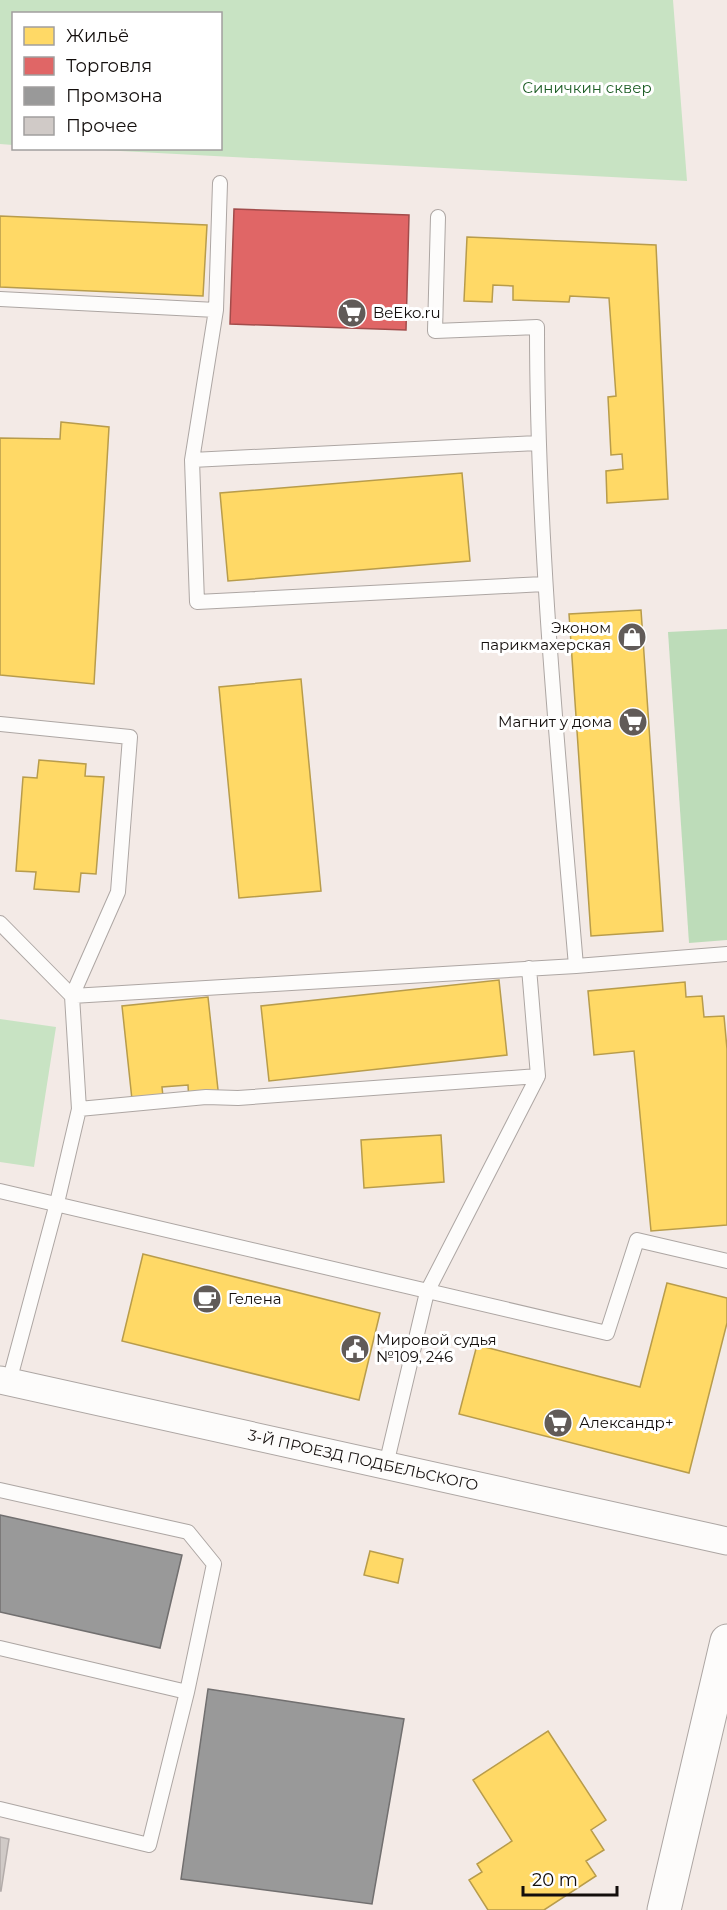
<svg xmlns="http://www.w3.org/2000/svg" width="727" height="1910" viewBox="0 0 727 1910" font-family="Montserrat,sans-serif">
  <rect width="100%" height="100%" fill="#f3eae6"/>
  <path fill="#c8e3c3" d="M 0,0 L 673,0 L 687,181 L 83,149 L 220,148 L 220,14 L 14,14 L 13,145 L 0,144 Z
    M 0,1019 L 56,1027 L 34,1167 L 0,1162 Z"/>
  <path fill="#bddcb9" d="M 727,629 L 727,940 L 689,943 L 668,632 Z"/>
  <path fill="#ffd966" stroke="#b89c4b" stroke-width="1.5" d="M 0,216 L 207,225 L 203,296 L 0,287 Z
    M 467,237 L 656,245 L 668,499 L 607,503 L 606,471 L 623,469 L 622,454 L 611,455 L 608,397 L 616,396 L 609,298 L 570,296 L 569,302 L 513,300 L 513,286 L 493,285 L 492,302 L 464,301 Z
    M 61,422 L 109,427 L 94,684 L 0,675 L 0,438 L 60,439 Z
    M 462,473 L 470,561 L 228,581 L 220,493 Z
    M 641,610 L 663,931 L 591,936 L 569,614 Z
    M 301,679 L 321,891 L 239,898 L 219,687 Z
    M 39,760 L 86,764 L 85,776 L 104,777 L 96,874 L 81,873 L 79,892 L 34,889 L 36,872 L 16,871 L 23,777 L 37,778 Z
    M 499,980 L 507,1055 L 269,1081 L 261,1006 Z
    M 685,982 L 686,997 L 702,996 L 704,1017 L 724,1016 L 727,1049 L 727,1225 L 651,1231 L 634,1051 L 594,1055 L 588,991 Z
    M 208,997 L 219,1099 L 189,1102 L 188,1085 L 162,1087 L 164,1106 L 133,1109 L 122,1006 Z
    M 441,1135 L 444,1182 L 364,1188 L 361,1140 Z
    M 143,1254 L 380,1313 L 359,1400 L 122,1341 Z
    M 667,1283 L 727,1298 L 727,1323 L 689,1473 L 459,1414 L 477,1345 L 640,1387 Z
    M 370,1551 L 403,1559 L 398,1583 L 364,1575 Z
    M 548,1731 L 606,1820 L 591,1830 L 604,1850 L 586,1861 L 596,1876 L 544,1910 L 488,1910 L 469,1880 L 482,1872 L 477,1864 L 512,1841 L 473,1780 Z"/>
  <path fill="#e06666" stroke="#a24c4b" stroke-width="1.5" d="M 234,209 L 409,215 L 406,330 L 230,324 Z"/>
  <path fill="#999" stroke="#716f6f" stroke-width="1.5" d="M 0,1515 L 182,1555 L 160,1648 L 0,1612 Z
    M 208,1689 L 404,1719 L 372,1904 L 181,1879 Z"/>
  <path fill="#d0cac7" stroke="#b3acaa" stroke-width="1.5" d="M 0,1837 L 9,1839 L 1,1891 L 0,1891 Z"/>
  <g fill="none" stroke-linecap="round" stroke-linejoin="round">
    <g stroke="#ada6a3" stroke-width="16">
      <path id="lane" d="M 220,183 L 216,310 L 192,460 L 197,602 L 544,584
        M 438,217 L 435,331 L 537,327 C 537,541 558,753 576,966
        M 0,299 L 216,310
        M 192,460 L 537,443
        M 0,724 L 130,737 L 118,892 L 72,996 L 79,1109 L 57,1203 L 9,1382
        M 0,923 L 72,996 L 576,966 L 727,954
        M 79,1109 L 206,1097 L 238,1098 L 538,1076
        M 0,1191 L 607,1333 L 637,1240 L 727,1261
        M 386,1465 L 427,1292 L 538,1076 L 529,968
        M 0,1490 L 188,1532 L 214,1564 L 187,1692
        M 0,1648 L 187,1692 L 149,1845 L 0,1809"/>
    </g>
    <g stroke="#ada6a3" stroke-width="29">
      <g id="street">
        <path id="s1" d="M 0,1380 L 727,1541"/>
      </g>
    </g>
    <g stroke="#ada6a3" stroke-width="35">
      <path id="secondary" d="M 664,1910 L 727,1641"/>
    </g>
    <use href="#lane" stroke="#fdfcfb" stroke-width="14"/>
    <use href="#street" stroke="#fdfcfb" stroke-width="27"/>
    <use href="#secondary" stroke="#fdfcfb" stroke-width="33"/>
  </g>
  <defs>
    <g id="supermarket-disc" transform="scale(1.5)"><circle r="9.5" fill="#615b58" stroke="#fff"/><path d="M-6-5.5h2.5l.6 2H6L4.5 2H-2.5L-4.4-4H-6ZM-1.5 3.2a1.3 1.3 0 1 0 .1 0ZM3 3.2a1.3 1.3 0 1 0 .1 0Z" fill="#fff"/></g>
    <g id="shop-disc" transform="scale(1.5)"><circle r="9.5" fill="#615b58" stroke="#fff"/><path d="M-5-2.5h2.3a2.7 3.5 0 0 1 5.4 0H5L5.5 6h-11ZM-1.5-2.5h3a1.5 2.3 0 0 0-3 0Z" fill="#fff"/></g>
    <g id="cafe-disc" transform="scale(1.5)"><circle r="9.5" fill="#615b58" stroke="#fff"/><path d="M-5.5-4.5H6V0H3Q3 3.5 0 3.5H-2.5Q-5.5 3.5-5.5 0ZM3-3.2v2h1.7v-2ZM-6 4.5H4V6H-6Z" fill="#fff"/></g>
    <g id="civic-disc" transform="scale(1.5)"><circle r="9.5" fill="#615b58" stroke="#fff"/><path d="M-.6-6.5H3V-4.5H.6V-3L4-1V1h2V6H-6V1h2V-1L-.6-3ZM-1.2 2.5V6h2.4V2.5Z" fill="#fff"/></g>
  </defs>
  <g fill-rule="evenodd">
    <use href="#supermarket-disc" x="352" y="313"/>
    <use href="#shop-disc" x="632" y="637"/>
    <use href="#supermarket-disc" x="633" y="722"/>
    <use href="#cafe-disc" x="207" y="1299"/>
    <use href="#civic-disc" x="355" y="1349"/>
    <use href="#supermarket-disc" x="558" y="1423"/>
  </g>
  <g text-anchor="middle" stroke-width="6" stroke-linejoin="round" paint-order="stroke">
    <g font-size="15" fill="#1e5e26" stroke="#fff">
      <text x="587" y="93">Синичкин сквер</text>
    </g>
    <g font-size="15" fill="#130e0c" stroke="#fff" text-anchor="start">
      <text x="373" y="318">BeEko.ru</text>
      <text x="611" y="633" text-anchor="end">Эконом<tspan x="611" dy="17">парикмахерская</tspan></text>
      <text x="612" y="727" text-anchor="end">Магнит у дома</text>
      <text x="228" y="1304">Гелена</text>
      <text x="376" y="1345">Мировой судья<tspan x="376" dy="17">№109, 246</tspan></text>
      <text x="579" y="1428">Александр+</text>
    </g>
    <g font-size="15" fill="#130e0c" stroke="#fff">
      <text dy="5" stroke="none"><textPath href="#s1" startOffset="372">3-Й ПРОЕЗД ПОДБЕЛЬСКОГО</textPath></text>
    </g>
  </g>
  <rect x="12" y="12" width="210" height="138" fill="#ffffff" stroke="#a19f9e" stroke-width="1.5"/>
  <rect x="24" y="27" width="30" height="18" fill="#ffd966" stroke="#a19f9e" stroke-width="1.5"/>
  <text x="66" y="42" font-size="18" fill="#130e0c">Жильё</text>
  <rect x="24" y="57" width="30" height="18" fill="#e06666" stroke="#a19f9e" stroke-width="1.5"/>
  <text x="66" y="72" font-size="18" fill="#130e0c">Торговля</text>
  <rect x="24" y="87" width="30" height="18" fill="#999999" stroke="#a19f9e" stroke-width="1.5"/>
  <text x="66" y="102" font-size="18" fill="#130e0c">Промзона</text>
  <rect x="24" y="117" width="30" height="18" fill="#d0cac7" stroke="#a19f9e" stroke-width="1.5"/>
  <text x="66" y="132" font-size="18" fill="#130e0c">Прочее</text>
  <path d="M523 1886v9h94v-9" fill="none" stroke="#130e0c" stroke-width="3"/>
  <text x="532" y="1886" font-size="18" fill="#130e0c" stroke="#ffffff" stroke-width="4.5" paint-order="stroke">20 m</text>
</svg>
